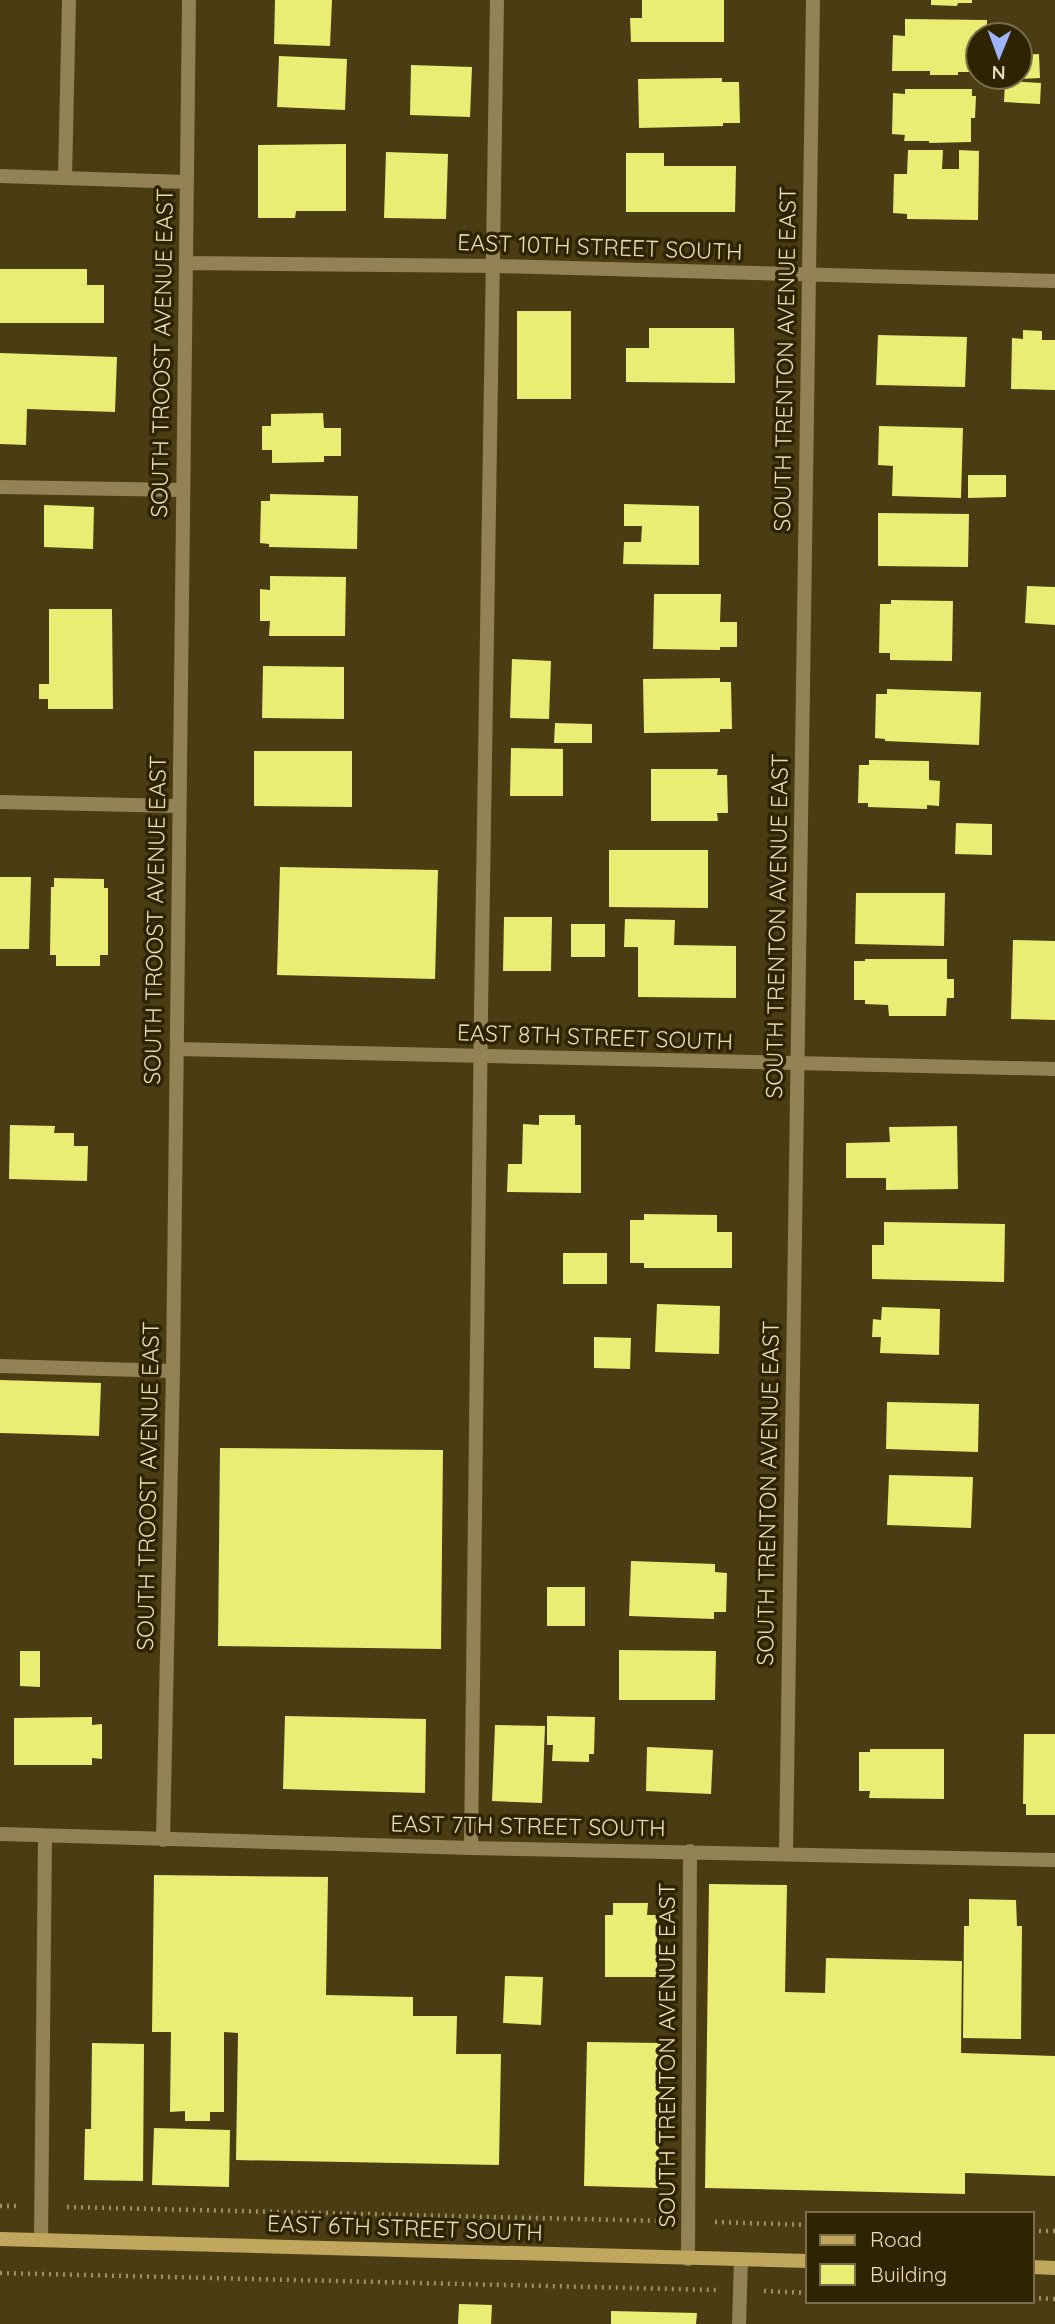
<svg xmlns="http://www.w3.org/2000/svg" width="1055" height="2324" viewBox="0 0 1055 2324" font-family="Quicksand,sans-serif">
  <rect width="100%" height="100%" fill="#4b3d13"/>
  <path fill="#e9ed73" d="M 275,0 L 332,0 L 330,46 L 274,44 Z
    M 642,0 L 724,0 L 724,42 L 631,42 L 630,18 L 642,18 Z
    M 931,0 L 972,0 L 972,3 L 958,3 L 957,6 L 931,5 Z
    M 905,19 L 987,20 L 987,35 L 978,35 L 978,58 L 972,58 L 972,72 L 958,72 L 958,75 L 930,75 L 930,71 L 892,71 L 893,35 L 905,36 Z
    M 1039,54 L 1040,78 L 1020,79 L 1020,55 Z
    M 279,56 L 347,59 L 345,110 L 277,107 Z
    M 411,65 L 472,67 L 470,117 L 410,115 Z
    M 722,78 L 722,82 L 739,82 L 740,123 L 723,123 L 723,126 L 639,128 L 638,79 Z
    M 1005,81 L 1041,83 L 1040,104 L 1004,102 Z
    M 905,89 L 972,89 L 972,96 L 976,96 L 975,118 L 971,118 L 971,142 L 929,143 L 929,141 L 904,141 L 905,135 L 892,134 L 893,93 L 905,94 Z
    M 346,144 L 346,211 L 296,211 L 295,218 L 258,218 L 258,145 Z
    M 908,150 L 943,150 L 942,169 L 959,169 L 959,150 L 979,151 L 978,220 L 907,219 L 907,214 L 893,213 L 894,174 L 907,174 Z
    M 386,152 L 448,154 L 446,219 L 384,218 Z
    M 626,153 L 664,153 L 664,166 L 736,166 L 735,212 L 626,212 Z
    M 0,269 L 87,269 L 87,285 L 104,285 L 104,323 L 0,323 Z
    M 517,311 L 571,311 L 571,399 L 517,399 Z
    M 649,328 L 734,328 L 735,383 L 626,382 L 626,348 L 649,348 Z
    M 1023,330 L 1042,331 L 1042,340 L 1055,340 L 1055,390 L 1011,389 L 1012,338 L 1023,339 Z
    M 878,335 L 967,337 L 965,387 L 876,385 Z
    M 0,353 L 117,357 L 115,412 L 27,409 L 26,445 L 0,444 Z
    M 323,413 L 324,428 L 341,428 L 341,456 L 324,456 L 324,462 L 272,463 L 272,450 L 262,450 L 262,426 L 271,426 L 271,414 Z
    M 879,426 L 963,428 L 961,498 L 892,496 L 893,466 L 878,465 Z
    M 968,475 L 1006,475 L 1006,497 L 968,498 Z
    M 270,494 L 358,496 L 357,549 L 269,547 L 269,544 L 260,543 L 261,501 L 270,501 Z
    M 624,504 L 699,506 L 699,565 L 623,564 L 624,542 L 641,542 L 642,526 L 624,526 Z
    M 44,505 L 94,507 L 93,549 L 44,547 Z
    M 878,513 L 969,514 L 968,567 L 878,566 Z
    M 270,576 L 346,577 L 345,636 L 269,636 L 270,621 L 260,621 L 260,589 L 270,590 Z
    M 1027,586 L 1055,587 L 1055,625 L 1025,623 Z
    M 654,594 L 721,594 L 720,622 L 737,622 L 737,647 L 720,647 L 720,650 L 653,649 Z
    M 891,600 L 953,601 L 952,661 L 890,660 L 890,653 L 879,653 L 880,604 L 891,604 Z
    M 49,609 L 112,609 L 113,709 L 48,709 L 48,699 L 39,699 L 39,684 L 49,684 Z
    M 512,659 L 551,661 L 549,719 L 510,718 Z
    M 263,666 L 344,667 L 344,719 L 262,718 Z
    M 720,678 L 720,682 L 731,682 L 732,729 L 720,729 L 720,732 L 644,733 L 643,679 Z
    M 887,689 L 981,692 L 979,745 L 885,741 L 885,739 L 875,738 L 876,694 L 887,694 Z
    M 555,723 L 592,724 L 592,743 L 554,743 Z
    M 511,748 L 563,749 L 563,796 L 510,796 Z
    M 254,751 L 352,751 L 352,807 L 254,806 Z
    M 869,760 L 929,761 L 929,780 L 940,781 L 939,806 L 927,805 L 927,809 L 868,807 L 868,803 L 858,803 L 859,765 L 869,765 Z
    M 651,769 L 718,769 L 717,775 L 727,775 L 728,813 L 717,813 L 718,821 L 651,821 Z
    M 956,823 L 992,824 L 992,855 L 955,854 Z
    M 609,850 L 708,850 L 708,908 L 609,907 Z
    M 280,867 L 438,870 L 435,979 L 277,975 Z
    M 0,877 L 31,877 L 29,949 L 0,949 Z
    M 54,878 L 104,879 L 104,888 L 108,888 L 108,955 L 100,955 L 100,966 L 56,966 L 56,955 L 50,955 L 51,887 L 54,887 Z
    M 856,893 L 945,893 L 944,946 L 855,944 Z
    M 504,917 L 552,917 L 551,971 L 503,971 Z
    M 625,919 L 675,920 L 674,945 L 736,946 L 736,998 L 638,997 L 638,947 L 624,947 Z
    M 571,924 L 605,924 L 605,957 L 571,957 Z
    M 1013,940 L 1055,941 L 1055,1020 L 1011,1019 Z
    M 865,959 L 947,959 L 947,979 L 954,979 L 954,998 L 947,998 L 946,1016 L 889,1016 L 888,1005 L 865,1004 L 865,1000 L 854,1000 L 854,961 L 865,961 Z
    M 539,1115 L 575,1115 L 575,1125 L 581,1125 L 581,1193 L 507,1192 L 508,1164 L 522,1164 L 523,1124 L 539,1125 Z
    M 10,1125 L 55,1126 L 54,1133 L 74,1133 L 74,1146 L 88,1146 L 87,1181 L 9,1179 Z
    M 957,1126 L 958,1189 L 886,1190 L 886,1178 L 846,1178 L 846,1143 L 890,1142 L 889,1127 Z
    M 644,1214 L 717,1215 L 717,1232 L 732,1232 L 732,1268 L 644,1268 L 644,1263 L 630,1263 L 630,1220 L 644,1220 Z
    M 884,1222 L 1005,1224 L 1004,1282 L 872,1279 L 872,1245 L 884,1245 Z
    M 563,1253 L 607,1253 L 607,1284 L 563,1284 Z
    M 657,1304 L 720,1306 L 719,1354 L 655,1352 Z
    M 882,1307 L 940,1309 L 939,1355 L 880,1353 L 881,1337 L 872,1337 L 873,1319 L 881,1320 Z
    M 594,1337 L 631,1338 L 630,1369 L 594,1368 Z
    M 0,1380 L 101,1383 L 99,1436 L 0,1433 Z
    M 887,1402 L 979,1404 L 978,1452 L 886,1449 Z
    M 220,1448 L 443,1450 L 441,1649 L 218,1646 Z
    M 889,1475 L 973,1477 L 971,1528 L 887,1525 Z
    M 631,1561 L 715,1564 L 715,1572 L 727,1573 L 726,1612 L 714,1612 L 714,1619 L 629,1616 Z
    M 547,1587 L 585,1587 L 585,1626 L 547,1626 Z
    M 619,1650 L 716,1651 L 715,1700 L 619,1700 Z
    M 20,1651 L 40,1651 L 40,1687 L 20,1686 Z
    M 285,1716 L 426,1719 L 425,1793 L 283,1789 Z
    M 547,1716 L 595,1717 L 594,1754 L 589,1754 L 589,1762 L 552,1761 L 553,1745 L 547,1745 Z
    M 92,1717 L 92,1725 L 102,1724 L 102,1759 L 92,1758 L 92,1765 L 14,1765 L 14,1718 Z
    M 495,1725 L 545,1726 L 542,1803 L 492,1801 Z
    M 1024,1734 L 1055,1734 L 1055,1815 L 1026,1815 L 1026,1804 L 1023,1804 Z
    M 647,1747 L 713,1750 L 711,1794 L 646,1791 Z
    M 870,1749 L 944,1749 L 944,1799 L 869,1798 L 870,1791 L 859,1791 L 859,1752 L 870,1752 Z
    M 154,1875 L 328,1877 L 326,1995 L 413,1997 L 413,2016 L 457,2016 L 456,2054 L 501,2054 L 499,2165 L 236,2160 L 238,2033 L 224,2032 L 224,2112 L 210,2112 L 210,2121 L 185,2121 L 185,2111 L 170,2112 L 171,2032 L 152,2032 Z
    M 709,1884 L 787,1885 L 785,1992 L 825,1993 L 826,1958 L 962,1961 L 961,2053 L 1055,2056 L 1055,2176 L 965,2173 L 965,2194 L 705,2188 Z
    M 969,1899 L 1016,1900 L 1017,1926 L 1022,1926 L 1021,2039 L 963,2038 L 964,1926 L 969,1926 Z
    M 613,1903 L 648,1903 L 647,1915 L 657,1915 L 657,1977 L 605,1977 L 605,1915 L 613,1915 Z
    M 505,1976 L 543,1977 L 541,2025 L 503,2023 Z
    M 587,2042 L 661,2043 L 658,2188 L 584,2186 Z
    M 92,2043 L 144,2044 L 143,2181 L 84,2180 L 85,2129 L 91,2129 Z
    M 154,2128 L 230,2130 L 229,2187 L 152,2185 Z
    M 459,2304 L 492,2305 L 491,2324 L 458,2324 Z
    M 611,2311 L 697,2313 L 696,2324 L 611,2324 Z"/>
  <g fill="none" stroke-linecap="round" stroke-linejoin="round">
    <path stroke="#9d8f67" stroke-width="4.5" stroke-dasharray="2 5" stroke-linecap="butt" d="M 0,2206 L 17,2206
      M 67,2207 L 664,2221
      M 715,2222 L 808,2225
      M 1032,2231 L 1055,2231
      M 0,2273 L 716,2290
      M 764,2291 L 808,2293
      M 1032,2298 L 1055,2299"/>
    <path stroke="#928256" stroke-width="14" d="M 65,178 L 69,0
      M 0,487 L 183,490
      M 0,1366 L 173,1371
      M 471,1848 L 481,1012 L 497,0
      M 41,2240 L 45,1836"/>
    <path stroke="#928256" stroke-width="14" d="M 0,176 L 187,182
      M 186,263 L 495,266 L 1055,281
      M 0,802 L 178,806
      M 177,1049 L 1055,1069
      M 0,1834 L 471,1848 L 1055,1860
      M 163,1840 L 173,1371 L 189,0
      M 786,1853 L 813,0
      M 688,2259 L 690,1851
      M 739,2324 L 741,2260"/>
    <path stroke="#c1a75e" stroke-width="14" d="M 0,2239 L 808,2261
      M 1032,2267 L 1055,2268"/>
  </g>
  <g text-anchor="middle" stroke-width="7" stroke-linejoin="round" paint-order="stroke">
    <g font-size="23" fill="#eadcb7" stroke="#2f2402">
      <text transform="translate(600 247) rotate(2)" y="8">EAST 10TH STREET SOUTH</text>
      <text transform="translate(162 353) rotate(-89)" y="8">SOUTH TROOST AVENUE EAST</text>
      <text transform="translate(785 359) rotate(-89)" y="8">SOUTH TRENTON AVENUE EAST</text>
      <text transform="translate(155 920) rotate(-89)" y="8">SOUTH TROOST AVENUE EAST</text>
      <text transform="translate(777 926) rotate(-89)" y="8">SOUTH TRENTON AVENUE EAST</text>
      <text transform="translate(595 1037) rotate(2)" y="8">EAST 8TH STREET SOUTH</text>
      <text transform="translate(148 1486) rotate(-89)" y="8">SOUTH TROOST AVENUE EAST</text>
      <text transform="translate(768 1493) rotate(-89)" y="8">SOUTH TRENTON AVENUE EAST</text>
      <text transform="translate(528 1826) rotate(1)" y="8">EAST 7TH STREET SOUTH</text>
      <text transform="translate(667 2055) rotate(-90)" y="8">SOUTH TRENTON AVENUE EAST</text>
      <text transform="translate(405 2228) rotate(2)" y="8">EAST 6TH STREET SOUTH</text>
    </g>
  </g>
  <rect x="806" y="2212" width="228" height="91" fill="#2f2402" stroke="#7a6e4a" stroke-width="2"/>
  <rect x="820" y="2235" width="35" height="10" fill="#c1a75e" stroke="#7a6e4a" stroke-width="2"/>
  <text x="870" y="2247" font-size="21" fill="#eadcb7">Road</text>
  <rect x="820" y="2264" width="35" height="21" fill="#e9ed73" stroke="#7a6e4a" stroke-width="2"/>
  <text x="870" y="2282" font-size="21" fill="#eadcb7">Building</text>
  <g transform="translate(999 56) rotate(181)"><circle r="33" fill="#2f2402" stroke="#7a6e4a" stroke-width="2"/>
  <path d="M0-5L12 26L0 18L-12 26Z" fill="#9db4fd"/>
  <text y="-10" font-size="19" font-weight="bold" text-anchor="middle" fill="#eadcb7">N</text>
  </g>
</svg>
